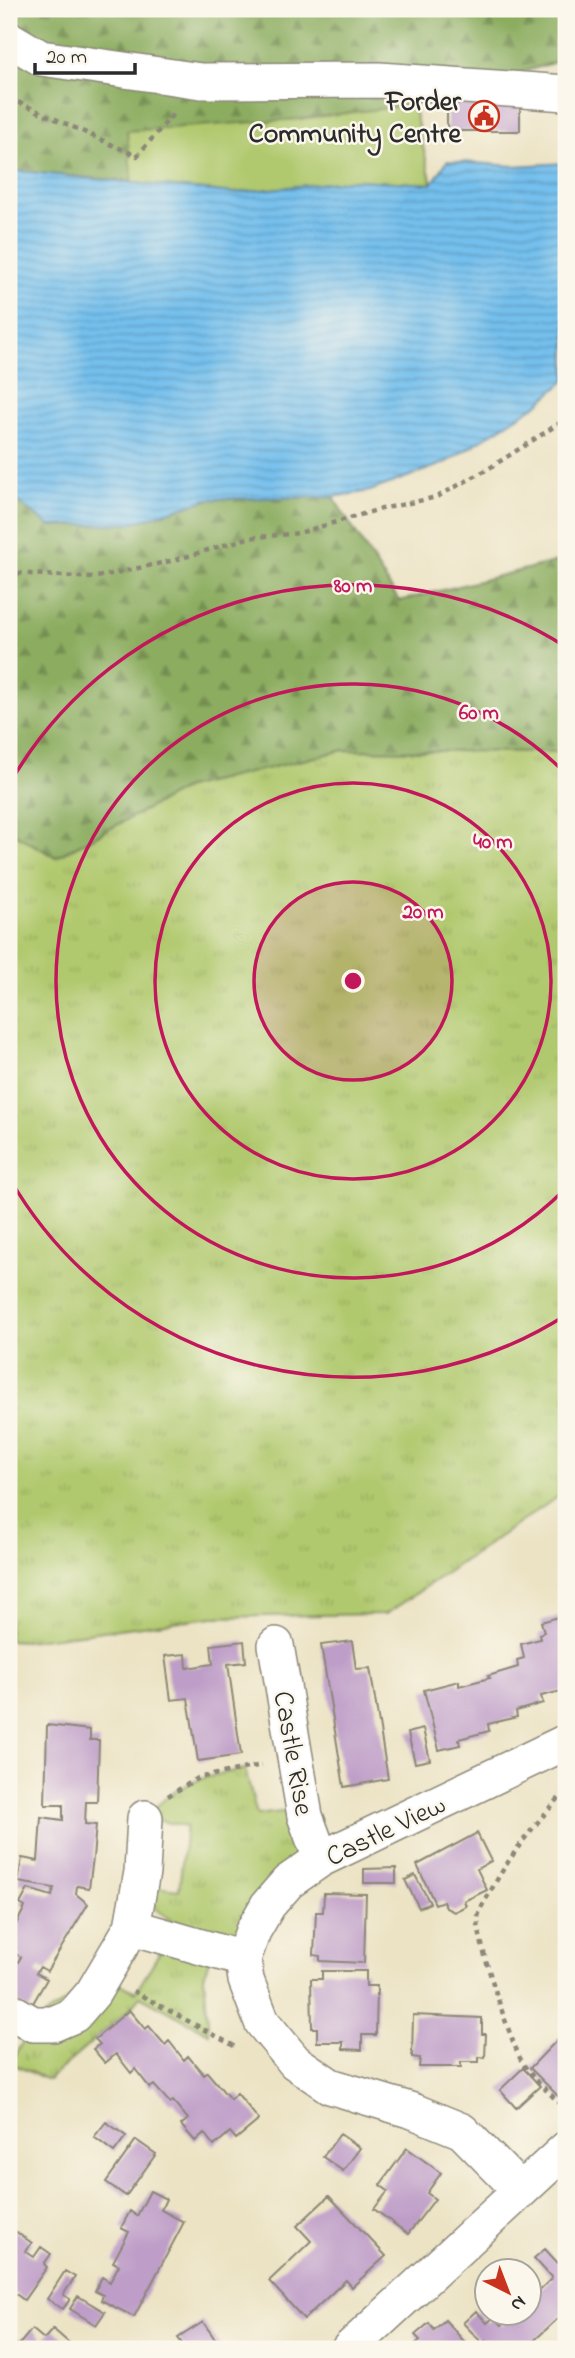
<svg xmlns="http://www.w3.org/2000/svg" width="575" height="2358" viewBox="0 0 575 2358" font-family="'Indie Flower',sans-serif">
  <defs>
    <pattern id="grass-tufts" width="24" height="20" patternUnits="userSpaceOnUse" patternTransform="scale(1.75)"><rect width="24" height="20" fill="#b1c96e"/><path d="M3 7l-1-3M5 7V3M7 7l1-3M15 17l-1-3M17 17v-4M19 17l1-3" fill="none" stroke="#98ad5f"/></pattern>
    <pattern id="forest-firs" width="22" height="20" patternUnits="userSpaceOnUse" patternTransform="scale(1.75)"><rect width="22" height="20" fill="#8cad61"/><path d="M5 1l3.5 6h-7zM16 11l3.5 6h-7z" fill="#738d50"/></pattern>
    <pattern id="water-rules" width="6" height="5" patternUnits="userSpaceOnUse" patternTransform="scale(1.75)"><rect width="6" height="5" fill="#74c0ee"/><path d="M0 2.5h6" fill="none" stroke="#5f9cc1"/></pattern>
  </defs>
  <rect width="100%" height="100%" fill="#fbf7ec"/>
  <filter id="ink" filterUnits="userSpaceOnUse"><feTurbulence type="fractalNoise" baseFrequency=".0143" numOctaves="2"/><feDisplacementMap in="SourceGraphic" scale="14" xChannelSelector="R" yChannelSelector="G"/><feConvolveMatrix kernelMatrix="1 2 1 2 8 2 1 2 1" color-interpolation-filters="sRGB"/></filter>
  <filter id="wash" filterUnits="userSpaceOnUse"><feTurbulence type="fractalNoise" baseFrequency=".00686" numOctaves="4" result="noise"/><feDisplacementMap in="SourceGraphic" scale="28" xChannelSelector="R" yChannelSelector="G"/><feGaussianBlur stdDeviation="1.57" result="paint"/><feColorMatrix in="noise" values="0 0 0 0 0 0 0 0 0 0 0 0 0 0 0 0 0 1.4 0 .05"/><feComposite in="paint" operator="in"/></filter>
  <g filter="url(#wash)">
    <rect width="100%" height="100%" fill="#ece3c4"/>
    <path fill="url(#grass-tufts)" stroke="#6e7a4c" stroke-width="2" d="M 344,750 L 566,752 L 566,1491 L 386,1614 L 212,1617 L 25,1641 L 9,1640 L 9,831 L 56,857 L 186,788 Z
      M 245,1769 L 257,1815 L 303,1809 L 321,1859 L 253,1931 L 211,1951 L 204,1977 L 209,2033 L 140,1996 L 129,2010 L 48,2080 L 10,2063 L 33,2024 L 104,1976 L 136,1992 L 168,1938 L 172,1921 L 157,1910 L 150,1898 L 153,1887 L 179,1890 L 186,1826 L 145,1818 C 177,1782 199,1778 245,1769 Z"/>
    <path fill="url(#forest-firs)" stroke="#5c6c46" stroke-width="2" d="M 9,9 L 566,9 L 566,59 L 413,105 L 300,119 L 128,131 L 132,182 L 9,170 Z
      M 9,495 L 50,526 L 133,523 L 208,499 L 333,497 L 399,601 L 566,559 L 566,752 L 344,750 L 186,788 L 56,857 L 9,831 Z"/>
    <path fill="#b1c96e" stroke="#6e7a4c" stroke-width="2" d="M 413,105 L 432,184 L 359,180 L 233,193 L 132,183 L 127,131 L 300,119 Z"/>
    <path fill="url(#water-rules)" stroke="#50768c" stroke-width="2" d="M 447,161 L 514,166 L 566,163 L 566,380 L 538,404 L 445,463 L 370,491 L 333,497 L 208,499 L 133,523 L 50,526 L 9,495 L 9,170 L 233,193 L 355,180 L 432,184 Z"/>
    <g id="blocks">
      <path fill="#be9dc8" d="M 447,101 L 520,102 L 520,131 L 447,131 Z
        M 562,1616 L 564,1624 L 566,1624 L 566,1690 L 541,1696 L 543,1703 L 516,1711 L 517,1717 L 488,1724 L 489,1731 L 459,1739 L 460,1745 L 439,1750 L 424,1690 L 459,1681 L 459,1686 L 490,1678 L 488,1676 L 518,1667 L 517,1660 L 524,1658 L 521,1644 L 540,1639 L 539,1634 L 544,1632 L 541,1622 Z
        M 244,1641 L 246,1662 L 228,1664 L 241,1755 L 198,1761 L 188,1698 L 171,1700 L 165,1656 L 186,1654 L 187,1668 L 213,1664 L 211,1645 Z
        M 352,1641 L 356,1669 L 370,1668 L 388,1779 L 344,1787 L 321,1645 Z
        M 47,1725 L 90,1730 L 90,1740 L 99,1740 L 97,1802 L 86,1802 L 85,1824 L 96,1825 L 93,1858 L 89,1888 L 77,1886 L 76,1894 L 88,1904 L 47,1971 L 40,1967 L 36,1973 L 47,1979 L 29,2010 L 9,1998 L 9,1957 L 18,1962 L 21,1957 L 9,1950 L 9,1930 L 12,1932 L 25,1907 L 20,1904 L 28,1889 L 52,1896 L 54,1888 L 18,1882 L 22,1858 L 38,1861 L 41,1817 L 63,1820 L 63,1805 L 45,1805 Z
        M 423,1729 L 430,1760 L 415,1763 L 408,1733 Z
        M 477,1833 L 491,1861 L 477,1869 L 487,1890 L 464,1901 L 466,1906 L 454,1912 L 446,1908 L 443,1901 L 435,1904 L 417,1865 Z
        M 396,1868 L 396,1883 L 364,1883 L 364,1869 Z
        M 415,1875 L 430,1903 L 419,1908 L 405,1880 Z
        M 324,1893 L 366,1894 L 364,1963 L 320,1961 L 320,1956 L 314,1955 L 316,1912 L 323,1912 Z
        M 322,1971 L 366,1971 L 366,1986 L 377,1986 L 376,2035 L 362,2035 L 362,2050 L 343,2049 L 343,2042 L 317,2042 L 317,2028 L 312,2028 L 311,1979 L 322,1979 Z
        M 129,2010 L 145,2029 L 149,2026 L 165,2045 L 169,2041 L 184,2060 L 188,2056 L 204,2075 L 207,2072 L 230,2099 L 237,2093 L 259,2120 L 236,2139 L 230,2132 L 214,2146 L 204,2133 L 195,2141 L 181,2125 L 188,2119 L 173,2101 L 170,2103 L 154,2085 L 150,2088 L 135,2069 L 131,2073 L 116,2054 L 105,2063 L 93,2049 L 100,2044 L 95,2039 Z
        M 413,2015 L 482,2018 L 482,2034 L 486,2034 L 485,2058 L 479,2057 L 479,2062 L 461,2062 L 461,2067 L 419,2067 L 420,2058 L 412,2057 Z
        M 559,2038 L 566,2046 L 566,2104 L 530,2068 Z
        M 523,2068 L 540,2086 L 516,2108 L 500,2090 Z
        M 106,2122 L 126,2136 L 114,2152 L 94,2137 Z
        M 340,2134 L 360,2148 L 343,2171 L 323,2157 Z
        M 136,2140 L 156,2154 L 126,2196 L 106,2182 Z
        M 407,2148 L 441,2173 L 427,2193 L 435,2199 L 408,2234 L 374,2209 L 388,2191 L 380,2185 Z
        M 150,2191 L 166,2199 L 161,2210 L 184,2222 L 134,2317 L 101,2300 L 103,2295 L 95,2291 L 102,2277 L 110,2282 L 119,2265 L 113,2262 L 129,2232 L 121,2228 L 130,2211 L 137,2216 Z
        M 329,2196 L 386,2256 L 352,2287 L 346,2280 L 304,2319 L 269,2281 L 311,2241 L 297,2226 Z
        M 12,2229 L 32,2243 L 25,2251 L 34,2257 L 41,2247 L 51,2254 L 44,2264 L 47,2267 L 24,2300 L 9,2289 L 9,2234 Z
        M 545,2249 L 566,2272 L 566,2311 L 525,2349 L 493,2349 L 485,2341 L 483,2344 L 463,2323 L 476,2311 L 487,2323 L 494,2317 L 502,2325 L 515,2313 L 529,2313 L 530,2299 L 552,2278 L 534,2258 Z
        M 65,2271 L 75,2277 L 63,2295 L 70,2299 L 63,2309 L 47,2299 Z
        M 78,2296 L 105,2312 L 96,2325 L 70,2309 Z
        M 445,2320 L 471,2349 L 410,2349 L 420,2340 L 415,2335 L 429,2323 L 434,2330 Z
        M 203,2322 L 222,2349 L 186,2349 L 178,2338 Z
        M 32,2329 L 44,2339 L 53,2329 L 75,2348 L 79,2343 L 85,2349 L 9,2349 L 9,2338 L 18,2346 Z"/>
    </g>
  </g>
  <g filter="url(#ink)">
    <use href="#blocks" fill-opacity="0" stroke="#8c8778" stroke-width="2"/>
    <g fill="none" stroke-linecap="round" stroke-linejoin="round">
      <g stroke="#8c8778" stroke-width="38">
        <path id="minor" d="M 9,39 L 41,58 L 201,81 L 379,80 L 566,93
          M 276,1645 L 305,1816 L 321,1859
          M 132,1927 L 243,1959
          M 9,2010 L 33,2024 L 53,2024 L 74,2015 L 93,1993 L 132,1927 L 142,1872 L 145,1818
          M 520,2190 L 462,2131 L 413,2111 L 330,2086 L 295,2062 L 262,2022 L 246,1980 L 243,1959 L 253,1931 L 268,1905 L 288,1882 L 321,1859 L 566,1742
          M 349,2349 L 566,2149"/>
      </g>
      <path stroke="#8c8778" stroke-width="4.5" stroke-dasharray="5 5" stroke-linecap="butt" d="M 9,98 L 137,156 L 175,112
        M 9,569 L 14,573 L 93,578 L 175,560 L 248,538 L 299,533 L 377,510 L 437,497 L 488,469 L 566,419
        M 566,1791 C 535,1823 510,1855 489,1894 C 485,1901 479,1909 478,1918 C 476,1939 511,2042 522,2062 C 532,2079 552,2095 566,2109
        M 168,1796 L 198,1778 L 262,1765
        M 133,1991 L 236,2047"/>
      <use href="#minor" stroke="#fff" stroke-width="35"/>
    </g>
  </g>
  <circle cx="353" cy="981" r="99" fill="#c2185b" fill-opacity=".12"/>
  <g fill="none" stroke="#c2185b" stroke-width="3.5">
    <circle cx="353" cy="981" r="99"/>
    <circle cx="353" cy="981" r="198"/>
    <path d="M565 1189A297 297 0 1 1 565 773"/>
    <path d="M566 1315A396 396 0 0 1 10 1179M10 783A396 396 0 0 1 566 647"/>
  </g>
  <defs>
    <g id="civic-ring" transform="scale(1.575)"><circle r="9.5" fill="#fbf7ec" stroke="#c8321e" stroke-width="1.5"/><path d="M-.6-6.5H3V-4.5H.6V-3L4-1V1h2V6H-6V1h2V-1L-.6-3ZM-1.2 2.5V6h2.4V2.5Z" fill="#c8321e"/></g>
  </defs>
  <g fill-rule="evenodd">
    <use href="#civic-ring" x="484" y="116"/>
  </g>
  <g text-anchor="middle" stroke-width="5" stroke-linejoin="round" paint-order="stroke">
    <g font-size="28" font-weight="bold" fill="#2b2b2b" stroke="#fbf7ec" text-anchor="end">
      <text x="461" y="110">Forder<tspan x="461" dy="32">Community Centre</tspan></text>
    </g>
    <g font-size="28" fill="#2b2b2b" stroke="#fbf7ec">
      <text transform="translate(295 1753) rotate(80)" y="10">Castle Rise</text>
      <text transform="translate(385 1829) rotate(-26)" y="10">Castle View</text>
    </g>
  </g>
  <circle cx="353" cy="981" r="10" fill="#c2185b" stroke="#fbf7ec" stroke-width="3.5"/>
  <g font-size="21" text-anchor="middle" font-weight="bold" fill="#c2185b" stroke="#fbf7ec" stroke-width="5" stroke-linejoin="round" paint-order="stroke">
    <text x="353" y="592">80 m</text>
    <text x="479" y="719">60 m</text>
    <text x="493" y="848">40 m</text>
    <text x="423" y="918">20 m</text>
  </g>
  <rect width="575" height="2358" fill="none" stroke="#fbf7ec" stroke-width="35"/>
  <g transform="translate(508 2292) rotate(138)"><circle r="33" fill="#fbf7ec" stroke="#a8a59f" stroke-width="2"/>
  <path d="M0-5L12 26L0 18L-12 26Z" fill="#c8321e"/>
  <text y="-10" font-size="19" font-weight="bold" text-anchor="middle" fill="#2b2b2b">N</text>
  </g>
  <path d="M35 63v10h100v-10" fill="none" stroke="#2b2b2b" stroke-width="3.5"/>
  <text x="46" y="63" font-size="21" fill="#2b2b2b" stroke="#fbf7ec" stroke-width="5" paint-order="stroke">20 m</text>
</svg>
